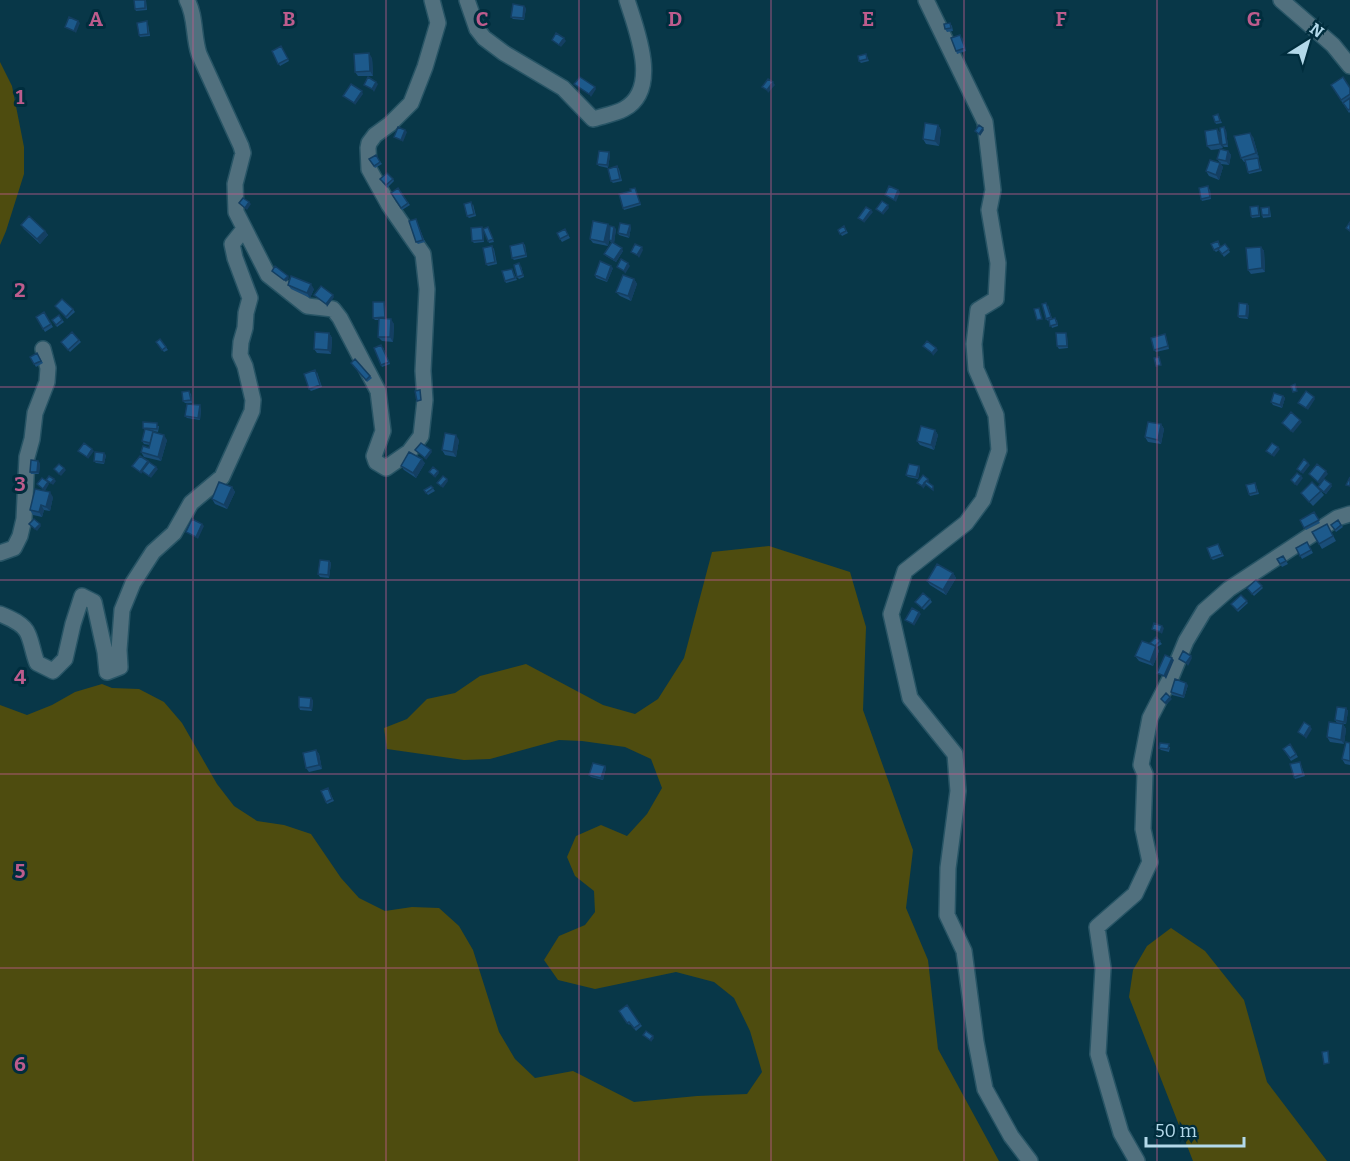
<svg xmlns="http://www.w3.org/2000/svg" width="1350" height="1161" viewBox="0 0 1350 1161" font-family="Bitter,serif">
  <rect width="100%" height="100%" fill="#083748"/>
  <path fill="#4e4c0f" d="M 0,62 L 12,86 L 24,147 L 24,174 L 6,231 L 0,245 Z
    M 769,546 L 850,572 L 866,627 L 863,710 L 913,850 L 906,908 L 928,960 L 938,1049 L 999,1161 L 0,1161 L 0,705 L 27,715 L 52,705 L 75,692 L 102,684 L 112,688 L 139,689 L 164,702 L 182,723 L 217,784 L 234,806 L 257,821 L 284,825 L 311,834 L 341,878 L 359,898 L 385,911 L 412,907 L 439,908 L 459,926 L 473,950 L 499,1032 L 515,1059 L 535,1078 L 573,1071 L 634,1102 L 697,1096 L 747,1094 L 762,1072 L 750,1031 L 734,998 L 714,982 L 676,972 L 595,989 L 558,980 L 544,960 L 559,936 L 585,925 L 595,912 L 594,891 L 575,876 L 567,857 L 576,836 L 601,825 L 627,836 L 647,814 L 662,788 L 651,759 L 625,747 L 582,741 L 559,740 L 490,759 L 464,760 L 387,749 L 384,728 L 407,719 L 427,699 L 455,693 L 480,676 L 526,664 L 603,705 L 635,714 L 658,699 L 684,658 L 712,552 Z
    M 1171,928 L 1205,951 L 1244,1000 L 1267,1082 L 1327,1161 L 1193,1161 L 1129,997 L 1133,970 L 1147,946 Z"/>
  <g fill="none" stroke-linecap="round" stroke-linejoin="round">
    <g stroke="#275465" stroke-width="18">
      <path id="minor" d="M 187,0 C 196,16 193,36 199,54 L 241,146 L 243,153 L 235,184 L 236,212 L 268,275 L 307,306 L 333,309 L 340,318 L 378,391 L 383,431 L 374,456 L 376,462 L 386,468 L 409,452 L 421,436 L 425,400 L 423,371 L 427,289 L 423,254 L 389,205 L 369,169 L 368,148 L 369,143 L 375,135 L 390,124 L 411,103 L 425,67 L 438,23 L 432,0
        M 467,0 L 477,29 L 484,38 L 504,53 L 563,88 L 593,119 C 602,116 615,114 624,109 C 661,89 636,29 627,0
        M 926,0 L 985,122 L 993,190 L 989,210 L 998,263 L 996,299 L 978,310 L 974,344 L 976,369 L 996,415 L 999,450 L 983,500 L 966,523 L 905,571 L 891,614 L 910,698 L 955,754 L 958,791 L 948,868 L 947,915 L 964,951 L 976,1042 L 985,1089 L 1011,1136 L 1030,1161
        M 1281,0 L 1333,45 L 1350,66
        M 0,553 L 14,548 L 20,536 L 24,519 L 27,457 L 32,439 L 35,413 L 47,382 L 48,368 L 43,349
        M 0,614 C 10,618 24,624 28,634 C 32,643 33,653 37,663 L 53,671 L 65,659 L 73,624 L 82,596 L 94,602 L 105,652 L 107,672 L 120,667 L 119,650 L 122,610 L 133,583 L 153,552 L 174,533 L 191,503 L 222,477 L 252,411 L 253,400 L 245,366 L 240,355 L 241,342 L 245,328 L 246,313 L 250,298 L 235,258 L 232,244 L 244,229
        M 1137,1161 L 1121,1133 L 1098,1054 L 1103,968 L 1097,927 L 1135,894 L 1150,862 L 1143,829 L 1145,774 L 1141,765 L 1150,718 L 1172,675 L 1186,641 L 1204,611 L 1229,589 L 1337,518 L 1350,514"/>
    </g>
    <use href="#minor" stroke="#51707e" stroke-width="15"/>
  </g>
  <path fill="#194d78" d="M 134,0 L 146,0 L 147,10 L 136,11 L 135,9 Z
    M 526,8 L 524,20 L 513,19 L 511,17 Z
    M 950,23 L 952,26 L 953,31 L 947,32 L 945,29 Z
    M 148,24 L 150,36 L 140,37 L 139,35 Z
    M 962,37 L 966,51 L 957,54 L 956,51 Z
    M 281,46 L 289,61 L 280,66 L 272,51 Z
    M 866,54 L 869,61 L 861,63 L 859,61 Z
    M 372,58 L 373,76 L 358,76 L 355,72 Z
    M 1331,85 L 1350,88 L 1350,112 L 1349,113 Z
    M 1218,114 L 1222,123 L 1216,124 L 1215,122 Z
    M 938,125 L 941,130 L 939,146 L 926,144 L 923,139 Z
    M 1217,129 L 1220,133 L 1226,130 L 1228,147 L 1224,147 L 1222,145 L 1223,148 L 1220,149 L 1228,151 L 1231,155 L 1229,165 L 1221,164 L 1217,159 L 1220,149 L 1211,150 L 1207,146 Z
    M 1253,137 L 1259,158 L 1258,158 L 1262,171 L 1249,174 L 1248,172 L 1245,162 L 1244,162 L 1241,158 Z
    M 609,152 L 610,155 L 608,168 L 599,166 L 597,164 Z
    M 376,155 L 382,164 L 375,168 L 369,159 Z
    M 1220,163 L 1223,167 L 1219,180 L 1209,176 L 1206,171 Z
    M 617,166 L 619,169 L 622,181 L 613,183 L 611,181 Z
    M 393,179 L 394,181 L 387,188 L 382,182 Z
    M 398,188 L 410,205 L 402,210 L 391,193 Z
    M 635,188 L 641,205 L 624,210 L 623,208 L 631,191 Z
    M 1210,189 L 1211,199 L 1202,201 L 1201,199 Z
    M 473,204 L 476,216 L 469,218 L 467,216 Z
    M 1258,206 L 1259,209 L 1260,217 L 1252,218 L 1251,216 Z
    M 1269,207 L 1270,209 L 1271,217 L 1263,218 L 1262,215 Z
    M 416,219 L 425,242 L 418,244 L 416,242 Z
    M 608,224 L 610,227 L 616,229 L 614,243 L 623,251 L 616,262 L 606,256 L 604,254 L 612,243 L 609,240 L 608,246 L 593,243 L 590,239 Z
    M 21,225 L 45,231 L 48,235 L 40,244 L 24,229 Z
    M 844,226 L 848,233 L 842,236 L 838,230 Z
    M 488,227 L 494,242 L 489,243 L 483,229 L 484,242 L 474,243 L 472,241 L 483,229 Z
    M 631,227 L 629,238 L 619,235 L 618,233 Z
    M 565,229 L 570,238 L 562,242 L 560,239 Z
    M 1218,241 L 1221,247 L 1225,244 L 1230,252 L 1224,257 L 1219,250 L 1216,252 L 1214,250 Z
    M 523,243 L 525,245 L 527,257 L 514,260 L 512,258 Z
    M 492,246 L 494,249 L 497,264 L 488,266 L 486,264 Z
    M 1261,247 L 1264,251 L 1265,272 L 1251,274 L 1248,270 Z
    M 521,266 L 524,277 L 519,279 L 517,277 Z
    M 613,268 L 607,282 L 596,278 L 595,275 Z
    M 512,269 L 517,280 L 506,283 L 505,281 Z
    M 634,279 L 637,284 L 631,301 L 620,296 L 616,292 Z
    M 288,285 L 314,289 L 310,298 L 291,289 Z
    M 385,304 L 386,319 L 394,324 L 393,342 L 382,341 L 378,337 L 379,320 L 375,320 L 373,318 Z
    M 1247,304 L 1249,306 L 1248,319 L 1239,318 L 1238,316 Z
    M 1048,305 L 1052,319 L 1057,320 L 1058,326 L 1052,328 L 1049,320 L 1048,321 L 1046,319 Z
    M 55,306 L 73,309 L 75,312 L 67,319 Z
    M 44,312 L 53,327 L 45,332 L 36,317 Z
    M 59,315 L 64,322 L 57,327 L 52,320 Z
    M 72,332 L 81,342 L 70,352 L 61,342 Z
    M 329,333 L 332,338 L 331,354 L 317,353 L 314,349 Z
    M 1066,333 L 1067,335 L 1068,348 L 1059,349 L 1057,346 Z
    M 1165,334 L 1166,336 L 1169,349 L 1156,352 L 1154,350 Z
    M 160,339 L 168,350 L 164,352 L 156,342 Z
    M 383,347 L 390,364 L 382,367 L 381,365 Z
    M 37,353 L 43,363 L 36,367 L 30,357 Z
    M 355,359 L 372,378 L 367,382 L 351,363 Z
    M 317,372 L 322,387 L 311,391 L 309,389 Z
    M 191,393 L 192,403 L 185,403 L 183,401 Z
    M 1283,396 L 1285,398 L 1282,408 L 1273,405 L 1271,402 Z
    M 201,408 L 200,420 L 187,418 L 185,416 Z
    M 1161,424 L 1164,429 L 1161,444 L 1148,442 L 1145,437 Z
    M 159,426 L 158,432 L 153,431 L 167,440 L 161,461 L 144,457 L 141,452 L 149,448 L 150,445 L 144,444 L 142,441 L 145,430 L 143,428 Z
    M 935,430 L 938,435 L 934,450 L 920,445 L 917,441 Z
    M 459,440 L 456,457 L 445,455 L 442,450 Z
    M 106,455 L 104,464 L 96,463 L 94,461 Z
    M 40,463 L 39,474 L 31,474 L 30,472 Z
    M 425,463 L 416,478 L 404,470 L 401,466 Z
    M 919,466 L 920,469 L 918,479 L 908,477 L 906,475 Z
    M 1256,485 L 1259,494 L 1250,496 L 1249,494 Z
    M 431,486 L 435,491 L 428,495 L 424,490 Z
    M 1332,486 L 1326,494 L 1320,490 L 1324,495 L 1313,506 L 1301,493 Z
    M 232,487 L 235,492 L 227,509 L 215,504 L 212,499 Z
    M 53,497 L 50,511 L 44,510 L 42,517 L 33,515 L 30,510 Z
    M 1314,512 L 1320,523 L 1306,530 L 1300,520 Z
    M 1338,520 L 1343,527 L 1336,532 L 1331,525 Z
    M 1327,524 L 1336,541 L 1322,549 L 1319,544 Z
    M 1307,542 L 1313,553 L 1302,559 L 1296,548 Z
    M 1218,544 L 1224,556 L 1213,560 L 1211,558 Z
    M 1283,556 L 1288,564 L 1282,567 L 1277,559 Z
    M 329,561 L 331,563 L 329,578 L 320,577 L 318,574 Z
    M 953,573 L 956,578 L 946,595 L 930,585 L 927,581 Z
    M 1256,580 L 1263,588 L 1254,596 L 1247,588 Z
    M 1241,595 L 1248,603 L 1238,612 L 1231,604 Z
    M 930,599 L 932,602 L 924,610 L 915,602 Z
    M 1156,637 L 1162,644 L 1157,647 L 1159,651 L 1153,666 L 1139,661 L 1135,656 L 1152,645 Z
    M 1188,685 L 1184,698 L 1172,695 L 1171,692 Z
    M 313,700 L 312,711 L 300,710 L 299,707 Z
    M 1346,708 L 1348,711 L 1346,724 L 1337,723 L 1335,720 Z
    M 1343,724 L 1346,729 L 1344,744 L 1330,742 L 1327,737 Z
    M 1350,743 L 1350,765 L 1345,764 L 1342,759 Z
    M 1290,744 L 1298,757 L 1291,761 L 1283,749 Z
    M 1170,747 L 1169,752 L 1161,750 L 1159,748 Z
    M 316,750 L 319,754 L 322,769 L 309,772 L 306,768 Z
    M 1300,762 L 1305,776 L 1295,779 L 1294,777 Z
    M 605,766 L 606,768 L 603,780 L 591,777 L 589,775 Z
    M 328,788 L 334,801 L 327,804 L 326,802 Z
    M 627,1005 L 642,1026 L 636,1031 L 630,1024 L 629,1025 L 619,1011 Z"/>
  <path fill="#143f62" d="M 524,6 L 526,8 L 524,20 L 523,18 Z
    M 78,21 L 80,23 L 76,33 L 74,31 Z
    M 564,38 L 566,41 L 561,47 L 559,45 Z
    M 369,53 L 372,58 L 373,76 L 370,71 Z
    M 376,82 L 378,84 L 374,92 L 372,89 Z
    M 773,82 L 775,85 L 768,93 L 767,90 Z
    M 595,87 L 596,89 L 591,97 L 589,94 Z
    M 362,91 L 363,94 L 355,105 L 354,103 Z
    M 938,125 L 941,130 L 939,146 L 935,141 Z
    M 1224,127 L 1226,130 L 1228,147 L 1227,144 Z
    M 983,128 L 984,130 L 980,136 L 979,134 Z
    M 1217,129 L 1220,133 L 1223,148 L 1220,144 Z
    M 405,130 L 407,132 L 403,142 L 401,140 Z
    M 1250,133 L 1253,137 L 1259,158 L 1256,153 Z
    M 1228,151 L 1231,155 L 1229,165 L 1226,161 Z
    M 609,152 L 610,155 L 608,168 L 607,165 Z
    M 1220,163 L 1223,167 L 1219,180 L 1216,175 Z
    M 898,190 L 900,192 L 896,202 L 894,200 Z
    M 249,202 L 251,204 L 247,210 L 245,208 Z
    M 888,205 L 889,208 L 883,215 L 882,213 Z
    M 871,210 L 873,212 L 864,223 L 863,221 Z
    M 608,224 L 611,228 L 608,246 L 604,242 Z
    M 630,225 L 631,227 L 629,238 L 627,235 Z
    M 482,227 L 483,229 L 484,242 L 483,240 Z
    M 614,227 L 616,229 L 614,243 L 612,241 Z
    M 45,231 L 48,235 L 40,244 L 37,239 Z
    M 642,247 L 643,250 L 639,258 L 637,255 Z
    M 1261,247 L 1264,251 L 1265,272 L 1262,268 Z
    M 622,248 L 623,251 L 616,262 L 614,260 Z
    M 628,263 L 630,266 L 625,274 L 624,271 Z
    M 611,266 L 613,268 L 607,282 L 606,280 Z
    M 288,276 L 289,278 L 286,282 L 284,280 Z
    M 634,279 L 637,284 L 631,301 L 628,296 Z
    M 311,284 L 314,289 L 310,298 L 307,293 Z
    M 333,295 L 334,297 L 327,307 L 326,304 Z
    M 384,302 L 385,304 L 386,319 L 385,317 Z
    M 1247,304 L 1249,306 L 1248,319 L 1246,316 Z
    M 391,319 L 394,324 L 393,342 L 390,337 Z
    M 329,333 L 332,338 L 331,354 L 328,350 Z
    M 1066,333 L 1067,335 L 1068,348 L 1067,346 Z
    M 936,348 L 938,350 L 933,356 L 932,353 Z
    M 1283,396 L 1285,398 L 1282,408 L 1280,405 Z
    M 1314,397 L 1315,399 L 1308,410 L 1306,408 Z
    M 200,405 L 201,408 L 200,420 L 198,418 Z
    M 1300,420 L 1302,422 L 1293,433 L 1291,431 Z
    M 1161,424 L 1164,429 L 1161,444 L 1158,440 Z
    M 935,430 L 938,435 L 934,450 L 931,445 Z
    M 164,435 L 167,440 L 161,461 L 158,457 Z
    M 456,435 L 459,440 L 456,457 L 453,452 Z
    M 1278,447 L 1280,449 L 1274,457 L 1272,455 Z
    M 92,449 L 94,451 L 88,459 L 87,457 Z
    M 431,450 L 432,452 L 426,460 L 425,458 Z
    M 104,453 L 106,455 L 104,464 L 103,462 Z
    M 422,459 L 425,463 L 416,478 L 413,473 Z
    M 38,461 L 40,463 L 39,474 L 37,472 Z
    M 148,461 L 149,464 L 141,474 L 140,472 Z
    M 1308,463 L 1310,465 L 1303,474 L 1301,472 Z
    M 919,466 L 920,469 L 918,479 L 916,477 Z
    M 156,467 L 158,469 L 151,478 L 149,476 Z
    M 64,468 L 66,470 L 61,476 L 59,474 Z
    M 438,471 L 439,473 L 435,478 L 434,476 Z
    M 1326,471 L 1328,474 L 1319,484 L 1318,482 Z
    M 1301,476 L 1303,478 L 1297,486 L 1295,484 Z
    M 54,479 L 56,481 L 53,485 L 51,483 Z
    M 447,479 L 448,481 L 443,488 L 441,486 Z
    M 928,479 L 929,481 L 926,485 L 924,483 L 926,485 L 923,489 L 922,486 Z
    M 48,482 L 49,484 L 45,491 L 43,489 Z
    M 1331,484 L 1332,486 L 1326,494 L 1324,492 Z
    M 232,487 L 235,492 L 227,509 L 224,505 Z
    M 50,492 L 53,497 L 50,511 L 46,507 Z
    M 41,505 L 44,510 L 42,517 L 39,512 Z
    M 40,524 L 41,526 L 37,531 L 35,529 Z
    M 202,524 L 204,526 L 198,539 L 196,537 Z
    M 329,561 L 331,563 L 329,578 L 328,575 Z
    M 953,573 L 956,578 L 946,595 L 943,590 Z
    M 919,612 L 921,614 L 914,626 L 913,624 Z
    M 1162,626 L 1164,628 L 1162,634 L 1160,632 Z
    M 1156,646 L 1159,651 L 1153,666 L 1150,662 Z
    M 1191,656 L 1192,658 L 1188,666 L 1186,663 Z
    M 1172,658 L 1174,660 L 1166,679 L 1164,676 Z
    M 1186,683 L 1188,685 L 1184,698 L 1183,696 Z
    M 1170,697 L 1172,699 L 1166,705 L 1165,703 Z
    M 311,698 L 313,700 L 312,711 L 310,708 Z
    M 1346,708 L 1348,711 L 1346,724 L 1344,722 Z
    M 1343,724 L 1346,729 L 1344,744 L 1341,740 Z
    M 1310,726 L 1312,729 L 1306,739 L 1304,736 Z
    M 316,750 L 319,754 L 322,769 L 319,765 Z
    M 605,766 L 606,768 L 603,780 L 601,778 Z
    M 653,1036 L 654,1038 L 651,1042 L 650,1040 Z"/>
  <path fill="#1d5a8c" stroke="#143f62" stroke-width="1.5" d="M 134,0 L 145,0 L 145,8 L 135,9 Z
    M 513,4 L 524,6 L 523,18 L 511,17 Z
    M 69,17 L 78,21 L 74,31 L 65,27 Z
    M 147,21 L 148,34 L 139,35 L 137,23 Z
    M 950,23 L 951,28 L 945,29 L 944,24 Z
    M 556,33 L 564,38 L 559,45 L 552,40 Z
    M 960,35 L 965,48 L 956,51 L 951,38 Z
    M 281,46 L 288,59 L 278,64 L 272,51 Z
    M 369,53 L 370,71 L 355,72 L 354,54 Z
    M 866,54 L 867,59 L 859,61 L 858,56 Z
    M 368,77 L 376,82 L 372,89 L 364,85 Z
    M 580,77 L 595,87 L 589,94 L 574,84 Z
    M 1343,77 L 1350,88 L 1350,94 L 1341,100 L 1331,85 Z
    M 768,79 L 773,82 L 767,90 L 762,87 Z
    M 351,84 L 362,91 L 354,103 L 343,96 Z
    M 1350,98 L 1350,109 L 1348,110 L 1343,103 Z
    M 1218,114 L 1220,121 L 1215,122 L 1213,116 Z
    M 925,123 L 938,125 L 935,141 L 923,139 Z
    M 979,125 L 983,128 L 979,134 L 975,131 Z
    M 398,127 L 405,130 L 401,140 L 394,137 Z
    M 1224,127 L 1227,144 L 1222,145 L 1220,128 Z
    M 1217,129 L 1220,144 L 1207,146 L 1205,131 Z
    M 1250,133 L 1256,153 L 1241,158 L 1234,136 Z
    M 1220,149 L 1228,151 L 1226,161 L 1217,159 Z
    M 599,151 L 609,152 L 607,165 L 597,164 Z
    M 376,155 L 380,162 L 374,166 L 369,159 Z
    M 1258,158 L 1260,169 L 1248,172 L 1245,160 Z
    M 1210,160 L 1220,163 L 1216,175 L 1206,171 Z
    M 617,166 L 620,179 L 611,181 L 608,169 Z
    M 387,173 L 393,179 L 386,185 L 380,179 Z
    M 889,186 L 898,190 L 894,200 L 885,195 Z
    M 1208,186 L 1210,197 L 1201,199 L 1199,188 Z
    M 398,188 L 408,203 L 401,208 L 391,193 Z
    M 635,188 L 640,203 L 623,208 L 619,194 L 631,191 L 630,189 Z
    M 243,198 L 249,202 L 245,208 L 239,203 Z
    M 882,201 L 888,205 L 882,213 L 876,209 Z
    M 471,202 L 474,214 L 467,216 L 464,204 Z
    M 1258,206 L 1259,215 L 1251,216 L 1250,207 Z
    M 866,207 L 871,210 L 863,221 L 858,218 Z
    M 1269,207 L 1269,215 L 1262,215 L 1261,208 Z
    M 29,216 L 45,231 L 37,239 L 21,225 Z
    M 416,219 L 423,240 L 416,242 L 409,221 Z
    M 593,221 L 608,224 L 604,242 L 590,239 Z
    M 1350,222 L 1350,231 L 1346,228 Z
    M 620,223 L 630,225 L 627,235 L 618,233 Z
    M 610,226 L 614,227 L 612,241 L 609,240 Z
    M 844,226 L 846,231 L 840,234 L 838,230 Z
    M 482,227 L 483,240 L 472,241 L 471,228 Z
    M 488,227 L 493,239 L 488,241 L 483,229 Z
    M 565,229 L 568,235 L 560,239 L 557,233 Z
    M 1218,241 L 1220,247 L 1214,250 L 1211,244 Z
    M 612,242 L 622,248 L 614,260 L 604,254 Z
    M 523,243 L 526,255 L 512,258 L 510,246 Z
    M 635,244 L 642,247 L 637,255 L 631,252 Z
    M 1225,244 L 1229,249 L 1222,254 L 1218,249 Z
    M 492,246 L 495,262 L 486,264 L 483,248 Z
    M 1261,247 L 1262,268 L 1248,270 L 1246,248 Z
    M 621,259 L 628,263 L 624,271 L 617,267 Z
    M 600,261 L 611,266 L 606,280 L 595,275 Z
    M 519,263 L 523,275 L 517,277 L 514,265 Z
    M 275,266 L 288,276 L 284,280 L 272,271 Z
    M 512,269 L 515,278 L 505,281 L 502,271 Z
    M 623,275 L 634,279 L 628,296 L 616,292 Z
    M 291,276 L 311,284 L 307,293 L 288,285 Z
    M 321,286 L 333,295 L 326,304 L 314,295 Z
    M 62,299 L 73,309 L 66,317 L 55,306 Z
    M 373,302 L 384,302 L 385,317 L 373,318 Z
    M 1046,303 L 1051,317 L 1046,319 L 1042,304 Z
    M 1239,303 L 1247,304 L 1246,316 L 1238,316 Z
    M 1039,308 L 1042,319 L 1037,320 L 1034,309 Z
    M 44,312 L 51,324 L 43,329 L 36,317 Z
    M 59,315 L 62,320 L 56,325 L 52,320 Z
    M 379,318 L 391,319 L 390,337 L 378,337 Z
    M 1055,318 L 1057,324 L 1050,326 L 1049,320 Z
    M 72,332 L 79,340 L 68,350 L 61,342 Z
    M 315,332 L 329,333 L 328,350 L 314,349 Z
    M 1056,333 L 1066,333 L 1067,346 L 1057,346 Z
    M 1165,334 L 1168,346 L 1154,350 L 1151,338 Z
    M 160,339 L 166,347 L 162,350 L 156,342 Z
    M 927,341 L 936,348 L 932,353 L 923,346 Z
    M 381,345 L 389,362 L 381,365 L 374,348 Z
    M 37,353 L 41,361 L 34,364 L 30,357 Z
    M 1159,357 L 1161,365 L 1156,366 L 1154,358 Z
    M 355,359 L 370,376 L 366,380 L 351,363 Z
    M 315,370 L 320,385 L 309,389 L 304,374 Z
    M 1295,384 L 1297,391 L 1293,392 L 1291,386 Z
    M 420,390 L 421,400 L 417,401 L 415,391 Z
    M 189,391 L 191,400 L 183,401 L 182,392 Z
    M 1306,391 L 1314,397 L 1306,408 L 1298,403 Z
    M 1274,393 L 1283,396 L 1280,405 L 1271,402 Z
    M 187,404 L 200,405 L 198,418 L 185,416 Z
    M 1291,412 L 1300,420 L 1291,431 L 1282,423 Z
    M 143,422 L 157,423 L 157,429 L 143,428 Z
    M 1148,422 L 1161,424 L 1158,440 L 1145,437 Z
    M 921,426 L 935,430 L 931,445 L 917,441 Z
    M 145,429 L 153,431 L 150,443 L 142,441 Z
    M 153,432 L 164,435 L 158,457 L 141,452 L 143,446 L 149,448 Z
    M 445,433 L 456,435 L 453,452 L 442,450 Z
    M 84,443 L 92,449 L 87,457 L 78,451 Z
    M 421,443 L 431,450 L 425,458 L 415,450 Z
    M 1272,443 L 1278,447 L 1272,455 L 1266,451 Z
    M 95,452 L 104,453 L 103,462 L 94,461 Z
    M 409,452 L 422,459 L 413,473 L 401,466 Z
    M 140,456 L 148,461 L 140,472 L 132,466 Z
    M 1304,459 L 1308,463 L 1301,472 L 1297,469 Z
    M 31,460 L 38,461 L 37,472 L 30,472 Z
    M 149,462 L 156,467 L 149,476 L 142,471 Z
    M 59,464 L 64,468 L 59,474 L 54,469 Z
    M 909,464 L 919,466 L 916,477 L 906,475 Z
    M 1317,464 L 1326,471 L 1318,482 L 1309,474 Z
    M 433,467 L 438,471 L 434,476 L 429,472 Z
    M 1297,473 L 1301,476 L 1295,484 L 1291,480 Z
    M 923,475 L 928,479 L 922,486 L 917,483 Z
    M 49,476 L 54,479 L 51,483 L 46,480 Z
    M 443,476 L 447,479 L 441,486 L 437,483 Z
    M 1350,477 L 1350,486 L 1346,485 Z
    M 42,478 L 48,482 L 43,489 L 37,484 Z
    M 1324,479 L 1331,484 L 1324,492 L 1318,487 Z
    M 926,481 L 933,486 L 933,490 L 924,483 Z
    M 219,482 L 232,487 L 224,505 L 212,499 Z
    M 1312,482 L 1321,491 L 1309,502 L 1301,493 Z
    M 1255,483 L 1257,492 L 1249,494 L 1246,485 Z
    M 431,486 L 433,488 L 426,493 L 424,490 Z
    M 35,489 L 50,492 L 46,507 L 41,505 L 39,512 L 30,510 Z
    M 1314,512 L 1319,520 L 1304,528 L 1300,520 Z
    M 34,519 L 40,524 L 35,529 L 29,524 Z
    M 192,519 L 202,524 L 196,537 L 186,532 Z
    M 1338,520 L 1341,525 L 1335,530 L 1331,525 Z
    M 1327,524 L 1333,536 L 1319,544 L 1312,532 Z
    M 1307,542 L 1311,550 L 1300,556 L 1296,548 Z
    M 1218,544 L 1222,554 L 1211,558 L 1207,548 Z
    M 1283,556 L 1286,561 L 1280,564 L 1277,559 Z
    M 320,560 L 329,561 L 328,575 L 318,574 Z
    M 937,564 L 953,573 L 943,590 L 927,581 Z
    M 1256,580 L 1262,586 L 1252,594 L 1247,588 Z
    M 923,593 L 930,599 L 922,608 L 915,602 Z
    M 1241,595 L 1247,601 L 1237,610 L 1231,604 Z
    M 912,608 L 919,612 L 913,624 L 905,620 Z
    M 1154,623 L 1162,626 L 1160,632 L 1152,629 Z
    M 1156,637 L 1160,641 L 1155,646 L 1150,643 Z
    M 1142,641 L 1156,646 L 1150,662 L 1135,656 Z
    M 1183,651 L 1191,656 L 1186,663 L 1179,659 Z
    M 1165,655 L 1172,658 L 1164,676 L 1157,673 Z
    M 1175,679 L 1186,683 L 1183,696 L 1171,692 Z
    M 1166,693 L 1170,697 L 1165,703 L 1161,699 Z
    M 299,697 L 311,698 L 310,708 L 299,707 Z
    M 1337,707 L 1346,708 L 1344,722 L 1335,720 Z
    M 1304,722 L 1310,726 L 1304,736 L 1298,732 Z
    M 1329,722 L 1343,724 L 1341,740 L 1327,737 Z
    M 1346,742 L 1350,743 L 1350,761 L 1342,759 Z
    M 1160,743 L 1169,744 L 1168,749 L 1159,748 Z
    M 1290,744 L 1296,754 L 1290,758 L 1283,749 Z
    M 316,750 L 319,765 L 306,768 L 303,753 Z
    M 1300,762 L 1303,774 L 1294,777 L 1290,764 Z
    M 593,763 L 605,766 L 601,778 L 589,775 Z
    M 328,788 L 332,799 L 326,802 L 321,791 Z
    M 627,1005 L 640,1024 L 634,1028 L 629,1022 L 627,1023 L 619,1011 Z
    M 646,1031 L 653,1036 L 650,1040 L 643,1035 Z
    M 1328,1051 L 1329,1063 L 1324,1064 L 1322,1052 Z"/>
  <path fill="none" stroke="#bd5c8d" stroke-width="1.5" stroke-opacity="0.55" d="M 193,0 L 193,1161M 386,0 L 386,1161M 579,0 L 579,1161M 771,0 L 771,1161M 964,0 L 964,1161M 1157,0 L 1157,1161M 0,194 L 1350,194M 0,387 L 1350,387M 0,580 L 1350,580M 0,774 L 1350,774M 0,968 L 1350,968"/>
  <g font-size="20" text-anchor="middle" font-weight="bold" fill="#bd5c8d" stroke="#002d3d" stroke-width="6" stroke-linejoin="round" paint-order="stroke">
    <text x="96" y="26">A</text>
    <text x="289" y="26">B</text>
    <text x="482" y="26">C</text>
    <text x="675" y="26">D</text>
    <text x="868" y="26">E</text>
    <text x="1061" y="26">F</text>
    <text x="1254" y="26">G</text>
    <text x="20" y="104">1</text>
    <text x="20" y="297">2</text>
    <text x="20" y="491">3</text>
    <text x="20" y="684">4</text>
    <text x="20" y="878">5</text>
    <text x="20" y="1071">6</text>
  </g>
  <g transform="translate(1308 42) rotate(37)" stroke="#002d3d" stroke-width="4.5" paint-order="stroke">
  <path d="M0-4.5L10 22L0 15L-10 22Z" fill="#b3d9ea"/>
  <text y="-9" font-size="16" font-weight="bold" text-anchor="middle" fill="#b3d9ea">N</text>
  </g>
  <path d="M1146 1137v9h98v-9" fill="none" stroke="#b3d9ea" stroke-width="3"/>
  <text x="1155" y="1137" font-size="18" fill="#b3d9ea" stroke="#002d3d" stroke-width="4.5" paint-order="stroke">50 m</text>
</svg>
